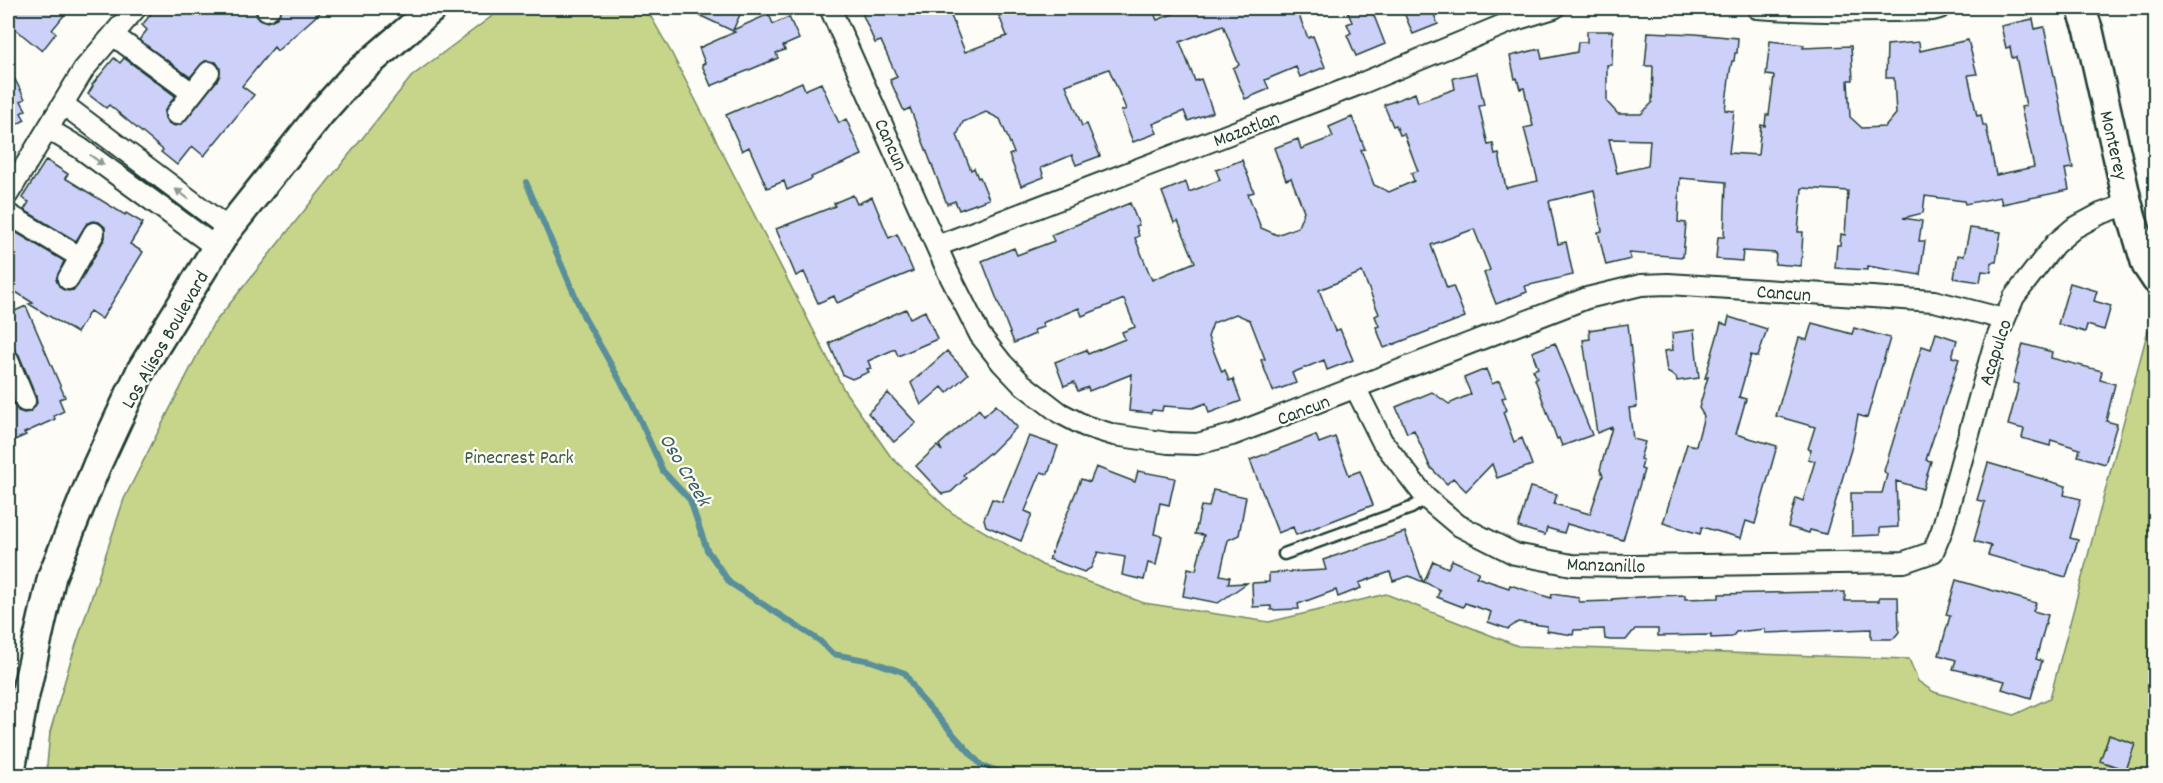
<svg xmlns="http://www.w3.org/2000/svg" width="2163" height="783" viewBox="0 0 2163 783" font-family="Dekko,sans-serif">
  <rect width="100%" height="100%" fill="#fdfcf7"/>
  <filter id="ink" filterUnits="userSpaceOnUse"><feTurbulence type="fractalNoise" baseFrequency=".0167" numOctaves="2"/><feDisplacementMap in="SourceGraphic" scale="12" xChannelSelector="R" yChannelSelector="G"/><feConvolveMatrix kernelMatrix="1 2 1 2 8 2 1 2 1" color-interpolation-filters="sRGB"/></filter>
  <g filter="url(#ink)">
    <path fill="#c6d589" stroke="#72895e" stroke-width="1.5" d="M 503,8 L 646,8 L 671,52 L 844,390 L 891,457 L 952,513 L 1042,565 L 1144,603 L 1269,622 L 1386,594 L 1518,646 L 1909,659 L 1918,681 L 1934,692 L 2014,715 L 2050,698 L 2148,330 L 2155,343 L 2155,775 L 46,776 L 50,732 L 70,663 L 124,499 L 212,326 L 412,76 Z"/>
    <g fill="none" stroke-linecap="round" stroke-linejoin="round">
      <path stroke="#598f9b" stroke-width="6" d="M 526,182 L 584,317 L 630,398 L 663,471 L 690,500 L 707,550 L 730,583 L 820,641 L 833,654 L 871,661 L 905,673 L 919,696 L 981,765 L 1012,776"/>
    </g>
    <path fill="#cdd1f9" stroke="#1f3d34" stroke-width="1.5" fill-rule="evenodd" d="M 8,8 L 70,8 L 52,30 L 56,33 L 42,51 L 8,23 Z
      M 156,8 L 256,8 L 257,17 L 267,22 L 277,18 L 282,8 L 325,8 L 277,51 L 274,47 L 242,86 L 254,95 L 204,156 L 192,146 L 177,165 L 161,152 L 163,150 L 109,105 L 106,108 L 88,94 L 93,86 L 92,85 L 114,58 L 120,63 L 124,58 L 175,96 L 164,112 L 165,118 L 168,123 L 175,126 L 185,121 L 218,79 L 220,68 L 216,62 L 205,61 L 190,77 L 139,40 L 147,30 L 142,25 Z
      M 684,8 L 743,8 L 733,30 L 769,14 L 773,24 L 789,17 L 799,39 L 783,46 L 785,50 L 776,53 L 778,58 L 711,86 L 702,65 L 705,63 L 699,48 L 735,32 Z
      M 874,8 L 948,8 L 965,52 L 1007,36 L 996,8 L 1152,8 L 1157,20 L 1188,8 L 1296,8 L 1308,38 L 1313,36 L 1325,67 L 1300,77 L 1296,67 L 1265,80 L 1269,89 L 1245,99 L 1233,68 L 1239,65 L 1223,25 L 1180,42 L 1195,81 L 1201,79 L 1213,112 L 1188,121 L 1184,111 L 1153,124 L 1157,133 L 1133,142 L 1121,111 L 1126,109 L 1109,69 L 1066,85 L 1082,126 L 1087,124 L 1100,156 L 1076,165 L 1072,155 L 1041,168 L 1044,177 L 1021,186 L 1009,155 L 1014,153 L 1000,119 L 986,112 L 963,122 L 957,135 L 971,170 L 974,168 L 978,178 L 980,177 L 989,199 L 959,210 L 955,201 L 947,204 L 910,108 L 904,111 L 890,80 L 897,77 L 881,41 L 875,43 L 862,13 Z
      M 1346,8 L 1371,8 L 1385,44 L 1356,56 L 1347,35 L 1351,33 L 1347,24 L 1352,22 Z
      M 1402,8 L 1431,8 L 1438,24 L 1413,34 Z
      M 2033,19 L 2035,29 L 2044,27 L 2073,168 L 2065,169 L 2069,190 L 2002,204 L 2000,197 L 1965,204 L 1964,201 L 1925,196 L 1923,213 L 1903,218 L 1922,221 L 1919,241 L 1925,241 L 1920,275 L 1867,266 L 1867,270 L 1835,268 L 1837,245 L 1840,245 L 1841,234 L 1845,235 L 1848,191 L 1802,188 L 1798,232 L 1803,232 L 1801,266 L 1775,264 L 1776,253 L 1743,251 L 1742,261 L 1716,259 L 1718,237 L 1724,237 L 1726,182 L 1680,178 L 1678,222 L 1686,223 L 1683,257 L 1629,253 L 1631,259 L 1606,265 L 1598,232 L 1602,231 L 1594,190 L 1549,201 L 1558,244 L 1566,242 L 1573,275 L 1525,286 L 1527,292 L 1496,304 L 1484,273 L 1490,270 L 1474,229 L 1431,245 L 1447,288 L 1453,286 L 1465,317 L 1384,348 L 1376,327 L 1379,326 L 1375,316 L 1379,314 L 1362,272 L 1319,290 L 1335,331 L 1340,329 L 1353,360 L 1327,370 L 1324,360 L 1292,373 L 1296,383 L 1273,391 L 1261,360 L 1265,359 L 1250,320 L 1236,314 L 1213,323 L 1208,337 L 1222,372 L 1225,370 L 1229,381 L 1233,379 L 1241,401 L 1209,413 L 1206,403 L 1193,408 L 1163,406 L 1162,411 L 1152,410 L 1151,413 L 1129,411 L 1132,374 L 1089,391 L 1088,387 L 1078,391 L 1074,382 L 1064,386 L 1055,362 L 1086,350 L 1088,354 L 1125,339 L 1122,332 L 1135,327 L 1124,299 L 1082,316 L 1079,308 L 1042,323 L 1044,327 L 1034,330 L 1035,334 L 1014,343 L 982,261 L 1014,248 L 1017,255 L 1054,241 L 1051,235 L 1130,203 L 1139,225 L 1136,226 L 1139,236 L 1135,238 L 1152,280 L 1195,262 L 1178,221 L 1174,223 L 1162,192 L 1186,182 L 1189,192 L 1220,180 L 1216,170 L 1242,160 L 1254,192 L 1248,194 L 1261,228 L 1277,235 L 1298,227 L 1304,211 L 1291,178 L 1286,180 L 1274,148 L 1298,139 L 1301,149 L 1333,137 L 1329,127 L 1352,117 L 1365,149 L 1361,150 L 1374,185 L 1389,192 L 1414,181 L 1411,173 L 1418,171 L 1404,134 L 1400,135 L 1396,125 L 1393,126 L 1384,105 L 1415,93 L 1418,102 L 1455,89 L 1453,78 L 1477,73 L 1484,105 L 1479,106 L 1488,145 L 1493,144 L 1495,155 L 1499,154 L 1506,188 L 1538,181 L 1524,128 L 1533,126 L 1524,88 L 1520,89 L 1517,78 L 1515,79 L 1510,56 L 1540,49 L 1542,59 L 1577,52 L 1578,42 L 1587,42 L 1587,31 L 1613,31 L 1612,65 L 1607,65 L 1607,102 L 1618,114 L 1641,114 L 1652,103 L 1653,66 L 1645,66 L 1648,32 L 1695,34 L 1738,38 L 1737,53 L 1735,53 L 1734,61 L 1732,61 L 1730,71 L 1725,110 L 1734,111 L 1729,153 L 1758,155 L 1761,125 L 1765,126 L 1766,115 L 1769,115 L 1774,76 L 1766,75 L 1770,41 L 1804,45 L 1803,48 L 1851,46 L 1853,80 L 1848,80 L 1850,117 L 1862,128 L 1885,127 L 1896,114 L 1894,78 L 1886,78 L 1887,45 L 1919,42 L 1920,51 L 1968,40 L 1977,74 L 1968,75 L 1977,116 L 1981,115 L 1983,125 L 1986,125 L 1996,175 L 2034,167 L 2021,107 L 2026,106 L 2016,57 L 2012,58 L 2010,47 L 2006,48 L 2001,26 ZM 1609,139 L 1650,140 L 1648,166 L 1617,173 Z
      M 8,66 L 25,99 L 21,101 L 26,110 L 21,113 L 25,120 L 8,129 Z
      M 802,82 L 805,90 L 821,83 L 839,123 L 846,119 L 862,155 L 811,177 L 812,179 L 787,190 L 784,181 L 767,188 L 749,147 L 742,151 L 726,115 Z
      M 46,160 L 68,174 L 65,178 L 125,215 L 126,213 L 143,223 L 130,244 L 143,252 L 102,319 L 90,311 L 77,333 L 29,304 L 33,303 L 8,287 L 8,237 L 12,230 L 64,261 L 56,280 L 62,289 L 68,291 L 74,290 L 78,285 L 105,238 L 105,227 L 99,222 L 93,221 L 87,223 L 76,241 L 24,210 L 29,202 L 22,198 Z
      M 853,195 L 857,204 L 872,197 L 889,238 L 897,234 L 913,271 L 837,303 L 834,296 L 818,303 L 804,272 L 796,276 L 776,229 L 835,206 L 834,203 Z
      M 1970,228 L 2001,232 L 1996,262 L 1992,262 L 1991,272 L 1982,271 L 1980,282 L 1954,278 L 1958,255 L 1964,256 Z
      M 2070,283 L 2097,291 L 2094,301 L 2111,306 L 2104,330 L 2087,325 L 2085,332 L 2058,324 Z
      M 26,306 L 65,397 L 59,399 L 64,411 L 54,416 L 55,419 L 24,433 L 26,435 L 8,443 L 8,390 L 18,411 L 24,413 L 30,412 L 37,403 L 36,396 L 19,355 L 15,350 L 8,348 L 8,314 Z
      M 906,309 L 910,318 L 925,311 L 937,339 L 898,356 L 895,349 L 868,361 L 871,368 L 867,369 L 869,372 L 852,379 L 843,375 L 829,343 Z
      M 1729,317 L 1767,329 L 1758,357 L 1751,355 L 1739,397 L 1746,399 L 1736,434 L 1777,446 L 1755,524 L 1746,521 L 1741,538 L 1702,527 L 1700,534 L 1663,523 L 1687,444 L 1696,446 L 1704,416 L 1699,408 L 1708,377 L 1705,378 L 1721,323 L 1727,325 Z
      M 1812,323 L 1852,334 L 1854,328 L 1890,338 L 1867,418 L 1858,415 L 1852,446 L 1826,534 L 1810,530 L 1809,533 L 1788,527 L 1796,498 L 1803,501 L 1815,461 L 1808,459 L 1811,450 L 1808,449 L 1815,427 L 1776,416 L 1799,338 L 1807,340 Z
      M 1628,324 L 1637,407 L 1629,408 L 1633,439 L 1645,442 L 1640,459 L 1643,460 L 1641,469 L 1644,470 L 1623,540 L 1567,524 L 1564,533 L 1547,528 L 1545,535 L 1518,527 L 1530,487 L 1557,494 L 1554,504 L 1590,514 L 1603,475 L 1600,470 L 1612,427 L 1597,433 L 1583,340 L 1590,339 L 1589,330 Z
      M 1694,330 L 1699,378 L 1677,381 L 1676,377 L 1667,372 L 1664,351 L 1673,350 L 1672,333 Z
      M 1936,333 L 1957,340 L 1952,357 L 1959,359 L 1926,460 L 1931,461 L 1923,489 L 1896,481 L 1898,527 L 1880,528 L 1880,535 L 1852,536 L 1851,493 L 1882,493 L 1887,475 L 1884,471 L 1922,346 L 1931,349 Z
      M 1555,343 L 1592,435 L 1562,446 L 1559,438 L 1557,439 L 1535,379 L 1537,378 L 1533,370 L 1538,368 L 1532,352 Z
      M 2023,344 L 2052,352 L 2051,358 L 2102,371 L 2100,380 L 2115,384 L 2106,421 L 2117,424 L 2105,464 L 2078,456 L 2080,449 L 2051,440 L 2050,446 L 2022,438 L 2024,429 L 2008,425 L 2019,384 L 2013,383 Z
      M 947,351 L 968,374 L 947,393 L 942,387 L 921,405 L 911,383 Z
      M 1486,369 L 1492,384 L 1499,381 L 1506,397 L 1502,398 L 1507,410 L 1503,412 L 1514,442 L 1522,438 L 1532,465 L 1497,478 L 1492,464 L 1466,491 L 1453,478 L 1447,484 L 1430,467 L 1414,430 L 1407,433 L 1396,407 L 1432,392 L 1449,404 L 1471,394 L 1464,378 Z
      M 888,393 L 916,423 L 894,442 L 868,413 Z
      M 996,405 L 1017,427 L 990,454 L 989,453 L 963,475 L 966,478 L 951,492 L 942,494 L 916,466 L 937,446 L 942,451 L 939,445 L 979,409 L 984,416 Z
      M 1316,435 L 1319,443 L 1335,437 L 1349,475 L 1360,471 L 1373,505 L 1296,535 L 1293,527 L 1278,533 L 1250,460 Z
      M 1029,436 L 1058,446 L 1048,474 L 1041,472 L 1025,511 L 1032,514 L 1021,541 L 986,526 L 984,519 L 992,499 L 1002,502 Z
      M 1988,463 L 2066,486 L 2064,495 L 2081,499 L 2070,538 L 2078,540 L 2066,577 L 1988,555 L 1991,546 L 1974,541 L 1985,502 L 1977,500 Z
      M 1096,467 L 1135,482 L 1138,471 L 1175,478 L 1169,505 L 1160,503 L 1154,534 L 1162,536 L 1156,565 L 1148,563 L 1144,580 L 1122,575 L 1125,557 L 1098,552 L 1091,568 L 1084,572 L 1049,559 L 1081,479 L 1090,482 Z
      M 1213,490 L 1246,497 L 1239,535 L 1228,540 L 1220,575 L 1230,577 L 1228,584 L 1247,583 L 1218,603 L 1183,596 L 1188,568 L 1196,570 L 1204,535 L 1195,534 L 1201,506 L 1209,507 Z
      M 1405,532 L 1423,582 L 1409,576 L 1393,581 L 1390,572 L 1359,583 L 1361,588 L 1338,597 L 1336,590 L 1298,604 L 1299,609 L 1271,610 L 1271,606 L 1253,607 L 1252,583 L 1269,582 L 1269,573 L 1326,570 L 1323,560 Z
      M 1452,560 L 1479,572 L 1476,577 L 1509,588 L 1510,585 L 1551,598 L 1552,594 L 1579,598 L 1579,602 L 1612,601 L 1612,599 L 1656,596 L 1685,595 L 1685,599 L 1719,598 L 1719,594 L 1817,592 L 1845,592 L 1845,601 L 1879,601 L 1879,597 L 1898,597 L 1899,632 L 1893,639 L 1871,639 L 1871,629 L 1765,633 L 1765,629 L 1736,632 L 1732,637 L 1711,638 L 1711,635 L 1658,636 L 1658,629 L 1635,629 L 1626,640 L 1610,640 L 1605,639 L 1604,629 L 1574,630 L 1573,635 L 1547,631 L 1547,626 L 1518,622 L 1508,629 L 1488,622 L 1491,612 L 1465,603 L 1463,607 L 1437,597 L 1440,590 L 1424,582 L 1433,561 L 1448,568 Z
      M 1956,580 L 2036,603 L 2033,611 L 2048,615 L 2036,659 L 2042,661 L 2031,698 L 2002,689 L 2005,681 L 1953,669 L 1956,660 L 1939,655 L 1950,616 L 1946,615 Z
      M 2109,735 L 2135,744 L 2126,770 L 2100,761 Z"/>
    <g fill="none" stroke-linecap="round" stroke-linejoin="round">
      <g stroke="#1f3d34" stroke-width="15">
        <path id="lane" d="M 1284,554 L 1411,508 L 1426,498"/>
      </g>
      <g stroke="#1f3d34" stroke-width="24">
        <path id="street" d="M 830,8 L 948,272 L 980,335 L 1002,363 L 1021,383 L 1060,413 L 1085,426 L 1114,435 L 1168,443 L 1197,444 L 1232,435 L 1587,298 L 1641,285 L 1668,284 L 1934,301 L 2004,319
          M 1757,8 C 1816,12 1874,12 1933,10 L 1940,8
          M 267,10 L 270,8
          M 113,35 L 192,93
          M 63,104 L 229,229
          M 176,114 L 209,72
          M 48,129 L 80,148 L 217,248
          M 8,194 L 84,69 L 136,8
          M 8,214 L 80,257
          M 937,246 L 1360,84 L 1515,20 L 1554,8
          M 68,279 L 94,233
          M 8,360 L 25,401
          M 1356,389 L 1382,441 L 1426,498 L 1458,525 L 1515,554 L 1572,565 L 1633,566 L 1904,562 L 1933,552 L 1942,530 L 1994,345 L 2014,297 L 2055,244 L 2074,228 L 2100,214 L 2128,204"/>
      </g>
      <g stroke="#1f3d34" stroke-width="32">
        <path id="secondary" d="M 2081,8 L 2089,31 L 2128,204 L 2146,265 L 2156,280
          M 10,776 L 23,704 L 52,576 L 97,465 L 141,370 L 226,232 L 320,114 L 354,76 L 433,8"/>
      </g>
      <use href="#lane" stroke="#fdfcf7" stroke-width="10"/>
      <use href="#street" stroke="#fdfcf7" stroke-width="20"/>
      <use href="#secondary" stroke="#fdfcf7" stroke-width="27"/>
    </g>
    <defs><path id="oneway-solid" d="M-6-.8H1V-3.2L6.5 0L1 3.2V.8H-6Z" transform="scale(1.5)"/></defs>
    <g fill="#8e9c96">
      <use href="#oneway-solid" transform="translate(97 160) rotate(36)"/>
      <use href="#oneway-solid" transform="translate(182 194) rotate(-143)"/>
    </g>
  </g>
  <g text-anchor="middle" stroke-width="4.5" stroke-linejoin="round" paint-order="stroke">
    <g font-size="20" fill="#1f3d34" stroke="#fdfcf7">
      <text transform="translate(1246 128) rotate(-21)" y="7">Mazatlan</text>
      <text transform="translate(892 144) rotate(66)" y="7">Cancun</text>
      <text transform="translate(2115 145) rotate(77)" y="7">Monterey</text>
      <text transform="translate(1784 292) rotate(4)" y="7">Cancun</text>
      <text transform="translate(164 339) rotate(-60)" y="7">Los Alisos Boulevard</text>
      <text transform="translate(1994 352) rotate(-72)" y="7">Acapulco</text>
      <text transform="translate(1303 409) rotate(-21)" y="7">Cancun</text>
      <text transform="translate(1606 564) rotate(2)" y="7">Manzanillo</text>
    </g>
    <g font-size="20" fill="#405b45" stroke="#fdfcf7">
      <text x="519" y="463">Pinecrest Park</text>
    </g>
    <g font-size="21" font-style="italic" fill="#375f5f" stroke="#fdfcf7">
      <text transform="translate(686 469) rotate(59)" y="7">Oso Creek</text>
    </g>
  </g>
  <rect width="2163" height="783" fill="none" stroke="#fdfcf7" stroke-width="30"/>
  <rect x="15" y="15" width="2133" height="753" fill="none" stroke="#1f3d34" stroke-width="2" filter="url(#ink)"/>
</svg>
